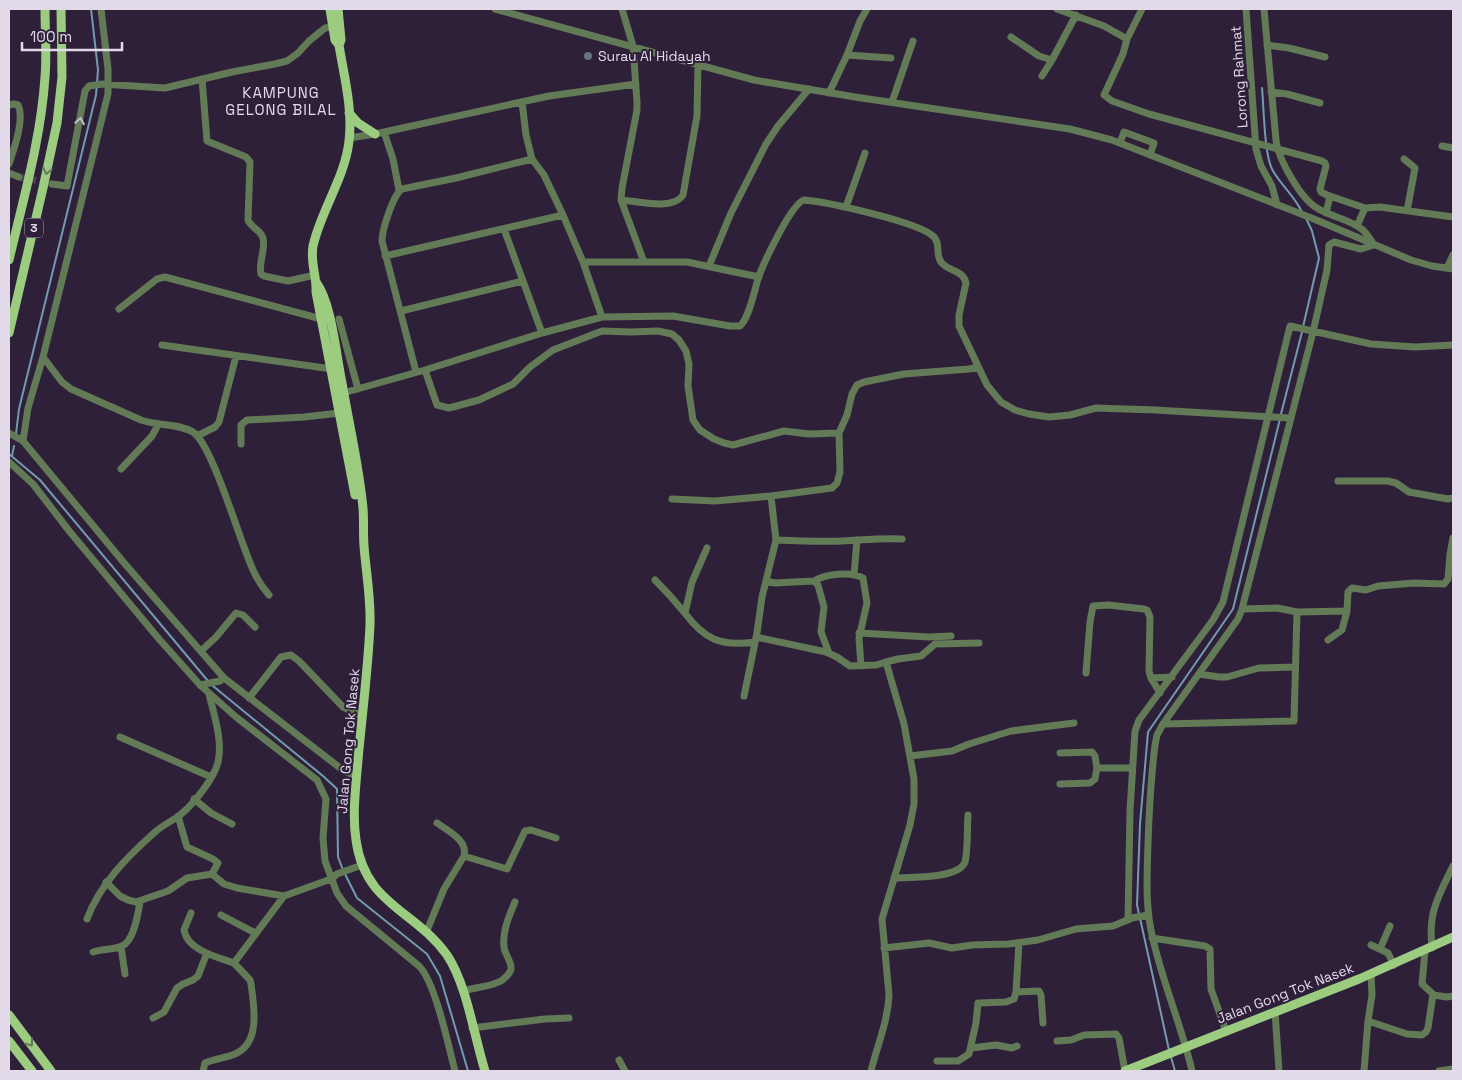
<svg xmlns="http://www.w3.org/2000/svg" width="1462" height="1080" viewBox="0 0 1462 1080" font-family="'Space Grotesk',sans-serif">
  <rect width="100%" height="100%" fill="#2f203a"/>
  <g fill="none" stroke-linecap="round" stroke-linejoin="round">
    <path stroke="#729bb1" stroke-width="2" d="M 1262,88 C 1264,108 1264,156 1273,171 C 1282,186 1295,197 1302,212
      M 1303,327 L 1319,258 L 1312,231 L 1306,218
      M 1281,414 L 1302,332
      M 16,434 L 19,409 L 96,95 L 98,70 L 91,9
      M 9,454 L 40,480 L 208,681
      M 12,456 L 14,446
      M 213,686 L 323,776 L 337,789 L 338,857 L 343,870
      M 345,874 L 357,898 L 427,954 L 440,976 L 468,1071
      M 1139,914 L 1137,905 L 1140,824 L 1148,732 L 1233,609 L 1280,419
      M 1140,918 L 1169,1050
      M 1171,1057 L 1175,1071"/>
    <path stroke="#4a3c54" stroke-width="7" stroke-dasharray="7 3.5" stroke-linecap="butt" d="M 19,177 L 52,184"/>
    <path stroke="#627a56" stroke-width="7" d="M 495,9 L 754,80 L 855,97 L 1070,129 L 1112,140 L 1314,219 L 1411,260 L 1432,266 L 1453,269
      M 622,9 L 633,46 L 637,102 L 637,110 L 622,188 L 621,200 L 644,262
      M 1057,9 L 1104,26 L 1127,39 L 1123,54 L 1104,95 L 1112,101 L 1149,114 L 1322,161 L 1325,163 L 1326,166 L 1320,189 L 1321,192 L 1327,195 L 1365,208 L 1380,207 L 1453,217
      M 1246,9 L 1256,149 L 1261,166 L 1272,186 L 1277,205
      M 1011,37 L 1039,56 L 1052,60 L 1076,15
      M 1127,39 L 1142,9
      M 1267,45 L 1289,48 L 1325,57
      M 847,55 L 891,58
      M 1042,76 L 1052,60
      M 202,79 L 207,141 L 246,157 L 250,162 L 248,220 C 251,228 261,230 263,238 C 266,250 258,262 261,274 L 264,276 L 288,281 L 315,275
      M 1271,92 L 1287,94 L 1320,103
      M 829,93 L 847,55 L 860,21 L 867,9
      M 522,102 L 526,135 L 532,159 L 544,175 L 563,215 L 583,262 L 602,317
      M 892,102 L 913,41
      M 9,105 L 14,104 L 18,105 C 25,119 14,149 9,164
      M 384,132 L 393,159 L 399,190
      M 349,138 L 375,134 L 549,96 L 636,84
      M 1120,143 L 1124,132 L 1154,143 L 1150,155
      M 1442,146 L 1453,148
      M 1404,159 L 1415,168 L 1407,211
      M 9,173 L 19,177
      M 52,184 L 67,186 L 85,91 L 89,86 L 102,84 L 165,88 L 232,72 L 275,64 L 287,61 L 298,53 L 309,41 L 325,28 L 332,27
      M 621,200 C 637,201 673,211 683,195 L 697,116 L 698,64
      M 846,207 L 865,153
      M 1326,213 L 1330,196
      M 1357,226 L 1365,208
      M 504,229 L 542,333
      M 385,256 L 563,215
      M 583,262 L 687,262 L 759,277
      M 709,266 L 731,213 L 766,144 L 778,126 L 809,89
      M 1447,268 L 1453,255
      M 119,309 L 157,279 L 165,277 L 325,320
      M 401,311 L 523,281
      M 339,319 L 358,389
      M 162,345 L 332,369
      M 43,357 L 62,382 L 71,389 L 141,420 C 157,426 178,423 193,432 C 213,445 241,546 254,572 C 258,581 263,588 269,595
      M 425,370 L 437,405 L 449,408 L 479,400 L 513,384 L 530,367 L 553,350 L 602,331 L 631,332 L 658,331 L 672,334 L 679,340 L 686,351 L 689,364 L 688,386 L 693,420 L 700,430 L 714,439 L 724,443 L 733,445 L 784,431 L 809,434 L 839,433
      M 416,372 L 382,241 C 382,230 393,195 402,189 L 456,178 L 532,159
      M 343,393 L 425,370 L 542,333 L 602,317 L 673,316 L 730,326 L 740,326 C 749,318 754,292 758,279 C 763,264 791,204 804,200 C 827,202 920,222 934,237 C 941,244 935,254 941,262 C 948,272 963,269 966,283 L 959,315 L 959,326 L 987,385 L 1001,402 L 1015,410 L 1029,414 L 1049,417 L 1070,415 L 1096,408 L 1156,410 L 1290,418
      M 9,433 L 23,441 L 125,564 L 224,678 L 344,771 L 356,776
      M 197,436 L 215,427 L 219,422 L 236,356
      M 23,441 L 28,408 L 43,357 L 108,94 L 108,69 L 101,9
      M 241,444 L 241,425 L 247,420 L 304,417 L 340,413
      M 9,462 L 33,484 L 70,532 L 159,639 L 200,685 L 236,717 L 317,780 L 326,799 L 323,838 L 325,861 L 337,893 L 346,906 L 419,966 C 435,981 449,1048 455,1071
      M 121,469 L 152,436 L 158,425
      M 1338,481 L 1388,481 L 1396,483 L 1409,492 L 1448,499 L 1453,498
      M 672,499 L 715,501 L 771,496 L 832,488 L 837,483 L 840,472 L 839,433 L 847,415 L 852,394 L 857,385 L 864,382 L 904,374 L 969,369 L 978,367
      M 776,540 C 798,541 821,542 843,541 C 863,540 882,538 902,539
      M 854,575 L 857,540
      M 655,580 C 665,590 675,601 684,612 C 704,639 720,647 755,642
      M 766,581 L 775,583 L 814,581 L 818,585 L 824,607 L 821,632 L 829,653
      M 814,581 C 825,574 851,571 863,578 L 867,603 L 859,638 L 861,666
      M 1242,609 L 1277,608 L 1297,612 L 1347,611 L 1348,592 L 1352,588 L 1366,590 L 1378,586 L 1414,583 L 1444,584 L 1448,579 L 1450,554 L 1453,538
      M 685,613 L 692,582 L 707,548
      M 859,633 L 929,637 L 951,636
      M 756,637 L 826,652 L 837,657 L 850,666 L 876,665 L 886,662 L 904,724 L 914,779 L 914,804 L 910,825 L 882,919 L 889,995 C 888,1021 877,1046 871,1071
      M 1328,640 L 1342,630 L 1347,611
      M 201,651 L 216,637 L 236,613 L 243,615 L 255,627
      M 886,662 L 898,659 L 921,656 L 935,644 L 979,643
      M 1086,673 L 1090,622 L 1093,606 L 1108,605 L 1144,609 L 1147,610 L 1150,617 L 1149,671 L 1151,678 L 1160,693
      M 1199,674 L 1219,677 L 1227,677 L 1259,668 L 1295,667
      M 1151,678 L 1172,677
      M 200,685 L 220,681 L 224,678
      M 744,696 L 757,633 L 762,597 L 776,540 L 771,496
      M 249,698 L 281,657 L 291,655 L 299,661 L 343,707 L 362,716
      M 1163,724 L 1294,721 L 1297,612
      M 120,737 L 211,777
      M 1060,753 L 1092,752 L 1095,756 L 1097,768
      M 910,756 L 952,751 L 969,744 L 1011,731 L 1074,723
      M 1060,784 L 1090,783 L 1095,779 L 1097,768 L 1132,768
      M 194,799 L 211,813 L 232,824
      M 178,816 L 187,847 L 213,859 L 218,863 L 212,874
      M 464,856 L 507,869 L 525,831 L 531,830 L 556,838
      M 894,878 C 909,877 959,879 965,862 C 968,851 967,827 968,815
      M 106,882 L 120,896 L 128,900 L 136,902 L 168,891 L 187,878 L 212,874 L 224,884 L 237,888 L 284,896 L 331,879 L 337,874 L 362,865
      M 191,913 L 184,930 C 187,950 217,957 234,963 L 284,896
      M 221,915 L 255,933
      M 87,919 C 100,884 127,857 155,832 C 163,825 172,821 180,815 C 193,805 215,777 218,762 C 223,741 214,715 209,694
      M 1128,920 L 1130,811 L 1135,731 L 1139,720 L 1213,620 L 1223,602 L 1290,326 L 1371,344 L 1415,347 L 1453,345
      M 426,933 L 444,889 L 464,856 C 468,840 448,831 437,823
      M 1152,938 L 1205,946 L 1210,949 L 1211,989 L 1226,1031
      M 1371,945 L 1388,953 L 1394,965
      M 121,947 L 125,974
      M 884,948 L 929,943 L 952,948 L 972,945 L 1008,944 L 1038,940 L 1076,929 L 1113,926 L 1132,918 L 1148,915
      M 1432,948 C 1428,912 1438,897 1453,866
      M 1380,949 L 1390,926
      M 93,952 C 102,949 113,950 122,946 C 134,941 138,914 140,902
      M 1371,974 L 1372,995 L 1368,1021 L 1407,1034 L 1422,1035 L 1426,1032 L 1428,1028 L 1433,994 L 1422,984 L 1425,951
      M 463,991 C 475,987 490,987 501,981 C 505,978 510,974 511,969 C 512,962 505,955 504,947 C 502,932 509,916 515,902
      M 1016,992 L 1039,991 L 1041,995 L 1043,1023
      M 1433,995 L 1447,997 L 1453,996
      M 1275,1011 L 1279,1071
      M 153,1018 L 164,1012 L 177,988 L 183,984 L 193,980 L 198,976 L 207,953
      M 472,1028 L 545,1019 L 569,1018
      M 1057,1041 L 1071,1040 L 1084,1035 L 1116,1034 L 1119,1038 L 1125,1071
      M 971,1048 L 996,1045 L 1012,1048 L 1017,1046
      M 619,1060 L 625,1071
      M 937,1061 L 958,1061 L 969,1054 L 976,1023 L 978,1003 L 1006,1002 L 1014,999 L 1016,992 L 1019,943
      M 203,1071 L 205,1063 C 214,1059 225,1058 235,1054 C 261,1043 254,1006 251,984 L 250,980 L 234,963
      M 1192,1071 C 1182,1027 1163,984 1153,939 C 1145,908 1147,877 1148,844 C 1149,811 1151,778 1155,745 L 1157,735 L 1163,724 L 1238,619 L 1242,609 L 1313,332 L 1327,270 L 1329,245 L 1334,242 L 1361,249 L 1374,245 C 1371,240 1367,234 1363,230 C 1350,219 1331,217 1317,208 C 1301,199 1278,159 1276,140 L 1264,9
      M 1364,1071 L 1368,1021
      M 1439,1071 L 1453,1069"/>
    <path stroke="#9ccc80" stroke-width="9" d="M 330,9 L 335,40 L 339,45
      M 338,9 L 341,40 L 339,45 C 344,76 353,110 349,141 C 345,178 321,210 313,246 C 310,262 317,277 316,292 L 355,495
      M 349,113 L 358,123 L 375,134
      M 9,260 C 23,200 41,139 45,77 C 47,55 45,32 45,9
      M 316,282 C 332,304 336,355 342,383 C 349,424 359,466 363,508 C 364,520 363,533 364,546 C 366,572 371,598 370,625 C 368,670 362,715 358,760 C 356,785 352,814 356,840 C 365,905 414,909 447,955 C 467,985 474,1036 485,1071
      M 9,333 L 43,188 L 57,123 L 62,77 L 61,9
      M 9,1015 L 51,1071
      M 9,1041 L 32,1071
      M 1125,1071 L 1359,979 L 1453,937"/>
  </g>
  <defs><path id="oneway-chevron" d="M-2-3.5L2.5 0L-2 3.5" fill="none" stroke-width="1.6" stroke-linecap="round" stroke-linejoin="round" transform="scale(1.25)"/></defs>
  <use stroke="#c2c1c4" href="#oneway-chevron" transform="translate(80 121) rotate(-80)"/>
  <g stroke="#66765d">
    <use href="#oneway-chevron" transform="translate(47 171) rotate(102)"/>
    <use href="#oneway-chevron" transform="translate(30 1043) rotate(53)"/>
  </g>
  <circle fill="#6b7280" stroke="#2f203a" stroke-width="2" cx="588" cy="56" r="5"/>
  <g text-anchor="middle" stroke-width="4" stroke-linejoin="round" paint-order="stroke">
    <rect fill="#2f203a" stroke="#aca2b4" stroke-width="1" x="25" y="218.5" width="18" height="19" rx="4"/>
    <g font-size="12" font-weight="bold" fill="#e2d9e9">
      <text x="34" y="232">3</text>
    </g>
    <g font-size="14" fill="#e2d9e9" stroke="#2f203a" text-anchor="start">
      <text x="598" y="61">Surau Al Hidayah</text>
    </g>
    <g font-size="14" fill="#e2d9e9" stroke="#2f203a">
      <text transform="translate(1239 77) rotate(-94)" y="5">Lorong Rahmat</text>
      <text transform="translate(348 741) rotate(-85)" y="5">Jalan Gong Tok Nasek</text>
      <text transform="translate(1285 993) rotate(-21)" y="5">Jalan Gong Tok Nasek</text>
    </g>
    <g font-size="15" letter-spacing="1" fill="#e2d9e9" stroke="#2f203a">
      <text x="281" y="98">KAMPUNG<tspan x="281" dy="17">GELONG BILAL</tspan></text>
    </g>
  </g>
  <rect width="1462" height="1080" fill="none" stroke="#e2d9e9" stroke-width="20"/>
  <path d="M22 42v8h100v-8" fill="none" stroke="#e2d9e9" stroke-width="2.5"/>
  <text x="30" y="42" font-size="15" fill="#e2d9e9" stroke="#2f203a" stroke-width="4" paint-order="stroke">100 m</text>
</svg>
